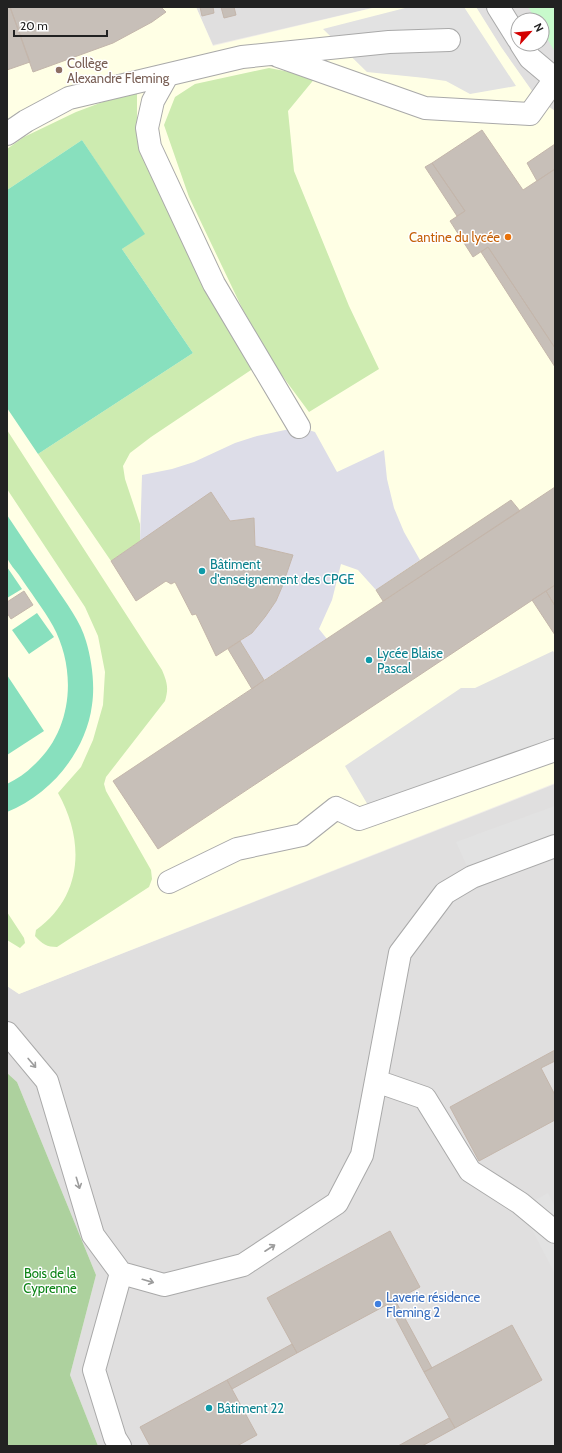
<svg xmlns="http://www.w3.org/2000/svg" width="562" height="1453" viewBox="0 0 562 1453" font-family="Cabin,sans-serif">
  <rect width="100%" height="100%" fill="#f2efe9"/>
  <path fill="#e0dfdf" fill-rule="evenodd" d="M 196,7 L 376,7 L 213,45 Z
    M 476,7 L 555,7 L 555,111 L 546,105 L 532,91 L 501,47 ZM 518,20 L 542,20 L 542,44 L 518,44 Z
    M 555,784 L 555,1446 L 98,1446 L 70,1375 L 96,1275 L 17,1082 L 7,1073 L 7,986 L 19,994 Z"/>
  <path fill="#ffffe5" d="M 7,7 L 196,7 L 213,46 L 377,7 L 476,7 L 501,47 L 532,91 L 546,105 L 555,111 L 555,783 L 19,994 L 7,986 Z"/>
  <path fill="#cdebb0" d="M 269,68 L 316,77 L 288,111 L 294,171 L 349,306 L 379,369 L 309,412 L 275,366 L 242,308 L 189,197 L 164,125 L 175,97 L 195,84 Z
    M 137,93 L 137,127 L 251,362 L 251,370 L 151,437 L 130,453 L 123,466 L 125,479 L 140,524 L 140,541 L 111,561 L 38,454 L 193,353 L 122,249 L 144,234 L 82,140 L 7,190 L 7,149 L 24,137 L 76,112 L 116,97 Z
    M 7,430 L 162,670 C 167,682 169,688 165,701 L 106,777 L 104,784 L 106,791 L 151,870 L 152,879 L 149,887 L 57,947 C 47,947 42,944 35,936 L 36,930 C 83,896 85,841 58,793 L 81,767 L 93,740 L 103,705 L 105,672 L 98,636 L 85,607 L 7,489 Z
    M 7,912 L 24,938 L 25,943 L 20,948 L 7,940 Z"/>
  <path fill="#add19e" d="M 7,1073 L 17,1082 L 96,1275 L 70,1375 L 98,1446 L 7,1446 Z"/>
  <path fill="#c8facc" d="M 528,7 L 555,7 L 555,52 L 542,30 L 542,20 L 536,20 Z"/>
  <path fill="#88e0be" d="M 82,140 L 145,234 L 122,249 L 193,353 L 38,454 L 7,408 L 7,190 Z
    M 7,515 C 23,539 39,563 55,586 C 66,603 81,622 86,641 C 92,661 95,685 92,705 C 86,752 50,795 7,812 L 7,784 C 17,779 26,773 34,765 C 73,730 77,670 53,626 C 43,608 30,592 19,575 C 15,570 10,564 7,558 C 5,552 7,523 7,515 Z
    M 7,567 L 22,589 L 7,598 Z
    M 37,613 L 54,637 L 29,654 L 12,630 Z
    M 7,675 L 44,731 L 7,755 Z"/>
  <path fill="#e2e2e2" d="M 409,7 L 464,7 L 516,86 L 470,94 L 446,81 L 425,78 L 367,72 L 323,29 Z
    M 553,651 L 555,654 L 555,741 L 372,812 L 345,766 L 461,688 L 475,688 Z
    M 555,806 L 555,846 L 472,877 L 456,842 Z
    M 548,1193 L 555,1207 L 555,1274 L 521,1208 Z"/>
  <path fill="#dddde8" d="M 299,427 L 315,432 L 337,472 L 384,450 L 387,479 L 394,508 L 404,532 L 420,560 L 376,590 L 358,570 L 341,564 L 332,600 L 319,629 L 327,639 L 264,680 L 240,641 L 252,633 L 276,601 L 282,587 L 292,555 L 255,546 L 254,518 L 230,521 L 211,493 L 140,541 L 142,475 L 172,469 L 194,462 L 235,443 L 257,436 Z"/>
  <path fill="#c7bfb8" stroke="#c4b6ab" d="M 7,7 L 10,7 L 30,62 L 7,70 Z
    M 10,7 L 161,7 L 166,12 L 152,22 L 113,43 L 33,72 Z
    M 200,7 L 213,7 L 214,13 L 202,16 Z
    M 221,7 L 234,7 L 236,15 L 224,18 Z
    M 482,130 L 523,190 L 555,169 L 555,348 L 488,247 L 473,257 L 450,221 L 465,211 L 432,163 Z
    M 555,144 L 555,169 L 537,181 L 527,163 Z
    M 432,163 L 465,211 L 457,216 L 425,167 Z
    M 488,247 L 555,348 L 555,367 L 481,252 Z
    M 555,487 L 555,585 L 158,849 L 113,781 Z
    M 211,492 L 230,521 L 254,518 L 255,546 L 293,555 L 282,587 L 276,601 L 265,617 L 252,633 L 216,656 L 196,614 L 192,615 L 175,582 L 171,584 L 166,581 L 136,601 L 111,561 Z
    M 511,500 L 520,511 L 383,601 L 376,590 Z
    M 555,585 L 555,606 L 546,591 Z
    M 24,591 L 33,605 L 11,619 L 7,613 L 7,602 Z
    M 546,591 L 555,606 L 555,635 L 532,600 Z
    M 240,641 L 264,680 L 252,689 L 228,649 Z
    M 555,1050 L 555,1061 L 541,1068 L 555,1095 L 555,1120 L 479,1161 L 450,1107 Z
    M 390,1231 L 420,1287 L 297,1353 L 267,1298 Z
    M 395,1300 L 432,1368 L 424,1372 L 388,1304 Z
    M 512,1325 L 542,1380 L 455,1428 L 424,1372 Z
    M 292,1344 L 297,1353 L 232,1389 L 227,1380 Z
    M 227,1380 L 257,1435 L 237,1446 L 150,1446 L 140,1427 Z
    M 449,1418 L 455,1428 L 422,1446 L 398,1446 Z"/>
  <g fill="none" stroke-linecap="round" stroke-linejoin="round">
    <g stroke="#a9a9a9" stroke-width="24">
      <path id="minor" d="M 498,7 L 518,39
        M 521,44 L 530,58 L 555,79
        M 278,56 L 425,108 L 530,114 L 555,79
        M 167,76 L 153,101 L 147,128 L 150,147 L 214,284 L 299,427
        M 7,134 L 26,121 L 69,98 L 242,57 L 389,42 L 449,40
        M 169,882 L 237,849 L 302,835 L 336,808 L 359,819 L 555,750
        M 7,1033 L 47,1081 L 93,1235 L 121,1273 L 164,1285 L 243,1265 L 337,1203 L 362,1155 L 400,953 L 445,893 L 472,877 L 555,846
        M 376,1081 L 425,1098 L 470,1171 L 520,1203 L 555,1232
        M 120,1446 L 115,1438 L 94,1370 L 121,1273"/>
    </g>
    <use href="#minor" stroke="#fff" stroke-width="22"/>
  </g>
  <defs><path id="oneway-shaft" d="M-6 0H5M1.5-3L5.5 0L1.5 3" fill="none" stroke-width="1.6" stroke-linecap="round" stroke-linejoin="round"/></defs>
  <g stroke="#9c9c9c">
    <use href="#oneway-shaft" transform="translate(32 1063) rotate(50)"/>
    <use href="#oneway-shaft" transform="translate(78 1183) rotate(73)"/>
    <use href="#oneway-shaft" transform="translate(270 1248) rotate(-33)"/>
    <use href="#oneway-shaft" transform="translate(148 1281) rotate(16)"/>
  </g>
  <circle fill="#8d6e63" stroke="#fff" stroke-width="1.5" cx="59" cy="70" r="4"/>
  <circle fill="#e8710a" stroke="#fff" stroke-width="1.5" cx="508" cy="237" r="4"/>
  <g fill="#0f9aa8" stroke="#fff" stroke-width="1.5">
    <circle cx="202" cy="571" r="4"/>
    <circle cx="369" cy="660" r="4"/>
    <circle cx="209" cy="1408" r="4"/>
  </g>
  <circle fill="#3f7fe0" stroke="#fff" stroke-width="1.5" cx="378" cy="1304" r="4"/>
  <g text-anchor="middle" stroke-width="3" stroke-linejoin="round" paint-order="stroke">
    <g font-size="13" fill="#785e54" stroke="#fff" text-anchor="start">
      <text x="67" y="68">Collège<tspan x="67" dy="15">Alexandre Fleming</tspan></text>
    </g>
    <g font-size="13" fill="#c56008" stroke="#fff" text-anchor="end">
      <text x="500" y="242">Cantine du lycée</text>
    </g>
    <g font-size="13" fill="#0d838f" stroke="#fff" text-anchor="start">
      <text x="210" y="569">Bâtiment<tspan x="210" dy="15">d'enseignement des CPGE</tspan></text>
      <text x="377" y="658">Lycée Blaise<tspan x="377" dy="15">Pascal</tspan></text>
      <text x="217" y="1413">Bâtiment 22</text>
    </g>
    <g font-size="13" fill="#0c8416" stroke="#fff">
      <text x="50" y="1278">Bois de la<tspan x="50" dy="15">Cyprenne</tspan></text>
    </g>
    <g font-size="13" fill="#366cbe" stroke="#fff" text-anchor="start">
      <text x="386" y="1302">Laverie résidence<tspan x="386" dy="15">Fleming 2</tspan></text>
    </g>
  </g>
  <rect width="562" height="1453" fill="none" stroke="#222222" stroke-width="16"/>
  <g transform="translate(530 32) rotate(63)"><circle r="19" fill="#ffffff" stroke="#a7a7a7"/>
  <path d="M0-3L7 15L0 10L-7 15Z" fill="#d40000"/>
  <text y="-6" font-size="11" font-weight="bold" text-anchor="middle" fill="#222222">N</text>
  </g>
  <path d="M14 30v6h93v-6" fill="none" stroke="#222222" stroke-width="2"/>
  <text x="20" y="30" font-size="12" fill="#222222" stroke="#ffffff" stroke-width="3" paint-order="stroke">20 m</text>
</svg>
